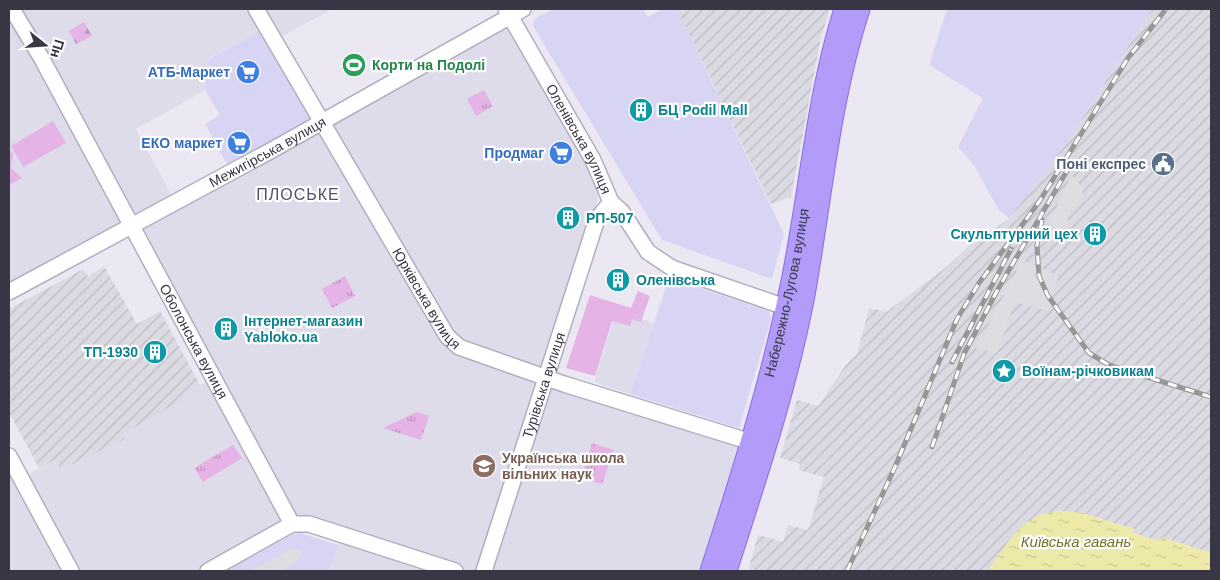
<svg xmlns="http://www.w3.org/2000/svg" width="1220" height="580" viewBox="0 0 1220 580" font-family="Arial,sans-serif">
  <defs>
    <pattern id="industrial-furrows" width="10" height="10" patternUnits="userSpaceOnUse" patternTransform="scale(1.25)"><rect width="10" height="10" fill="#dbdae3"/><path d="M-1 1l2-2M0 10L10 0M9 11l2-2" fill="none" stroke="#bdbcc4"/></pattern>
    <pattern id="forest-firs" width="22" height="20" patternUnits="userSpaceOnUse" patternTransform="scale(1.25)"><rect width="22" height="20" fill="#e5b3e5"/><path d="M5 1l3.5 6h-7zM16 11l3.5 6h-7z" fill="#bb92bb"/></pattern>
    <pattern id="park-tufts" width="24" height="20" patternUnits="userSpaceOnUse" patternTransform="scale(1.25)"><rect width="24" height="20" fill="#e5b3e5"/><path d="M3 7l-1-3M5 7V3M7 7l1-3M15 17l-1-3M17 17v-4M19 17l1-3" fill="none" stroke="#bb92bb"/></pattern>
    <pattern id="water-ripples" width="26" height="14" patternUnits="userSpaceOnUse" patternTransform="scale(1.25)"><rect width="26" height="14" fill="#ede9a8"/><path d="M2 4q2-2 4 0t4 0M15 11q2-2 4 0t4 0" fill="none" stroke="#ccc892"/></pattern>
  </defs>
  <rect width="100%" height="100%" fill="#ebe8f3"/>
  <path fill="#dedbeb" d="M 21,9 L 249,9 L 261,30 L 209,58 L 205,90 L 136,129 L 171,194 L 132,217 Z
    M 263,9 L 332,9 L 279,38 Z
    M 9,12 L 122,223 L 9,289 Z
    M 504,28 L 512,33 L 599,187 L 596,206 L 536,384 L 738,446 L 740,450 L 701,571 L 329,571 L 342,533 L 298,519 L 202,571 L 9,571 L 9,474 L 14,482 L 55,460 L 61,470 L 123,440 L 127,431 L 184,399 L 182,395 L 219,375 L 143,232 L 146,225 Z
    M 616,311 L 654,323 L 630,394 L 594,382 Z"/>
  <path fill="#d8d5f4" d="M 553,9 L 643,9 L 648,17 L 663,9 L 677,9 L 784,234 L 772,279 L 662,240 L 533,26 L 534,19 Z
    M 947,9 L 1152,9 L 1063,148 L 1009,218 L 998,209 L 974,165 L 958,147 L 983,98 L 929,65 Z
    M 261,30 L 311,117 L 310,122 L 229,168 L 205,124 L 220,115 L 205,90 L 209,59 Z
    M 669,278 L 768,311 L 770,315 L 771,319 L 739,428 L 630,394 Z
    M 300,533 L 338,545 L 329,571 L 226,571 L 293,534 Z"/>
  <path fill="url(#industrial-furrows)" d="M 677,9 L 830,9 L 821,37 L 791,197 L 771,204 Z
    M 1152,9 L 1211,9 L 1211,553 L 1161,537 L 1159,541 L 1133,533 L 1134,529 L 1079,512 L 1056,511 L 1001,552 L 988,571 L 748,571 L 758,535 L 783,542 L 788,525 L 808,530 L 824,477 L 799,470 L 800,464 L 780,458 L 797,400 L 818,406 L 845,366 L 857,354 L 869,308 L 886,312 L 944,269 L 970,245 L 979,241 L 1009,218 L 1063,148 Z
    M 104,266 L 137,324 L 160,311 L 200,385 L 182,395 L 184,399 L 128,431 L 123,440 L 61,470 L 55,460 L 39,468 L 9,412 L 9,309 L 83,269 L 88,277 Z"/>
  <path fill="#e5b3e5" d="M 53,121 L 66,143 L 23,167 L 11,146 Z
    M 638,291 L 650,296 L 641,322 L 632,319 L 630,326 L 612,321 L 595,376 L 566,368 L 590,295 L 631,308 Z"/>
  <path fill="url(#forest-firs)" d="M 84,22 L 92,36 L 76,44 L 69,31 Z"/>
  <path fill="url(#park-tufts)" d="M 484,90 L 493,106 L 476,116 L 467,99 Z
    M 9,148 L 13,155 L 11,168 L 22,178 L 9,185 Z
    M 345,276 L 355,296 L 332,308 L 322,289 Z
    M 417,412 L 429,416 L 421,440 L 383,428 Z
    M 592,443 L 614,450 L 602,484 L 581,478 Z
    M 233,445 L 242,458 L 203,482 L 194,468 Z"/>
  <path fill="#dddde2" d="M 1071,175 L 1084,189 L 1077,209 L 1071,209 L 1061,241 L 1055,240 L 1047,232 L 1054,213 Z
    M 1022,260 L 1059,276 L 1047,311 L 1015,302 L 997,353 L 976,349 Z
    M 293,548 L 303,551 L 298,560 L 280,571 L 250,571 Z"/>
  <path fill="url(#water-ripples)" d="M 1056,511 L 1079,512 L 1134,529 L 1134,533 L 1159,541 L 1161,537 L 1211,553 L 1211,571 L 988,571 C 1007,544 1020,516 1056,511 Z"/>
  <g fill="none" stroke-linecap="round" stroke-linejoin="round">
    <g stroke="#b2aec1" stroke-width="18">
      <g id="minor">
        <path id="s1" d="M 12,9 L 42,59 L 292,524 L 309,524 L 455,571"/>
        <path id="s2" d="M 256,9 L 447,336 L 459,347 L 564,384 L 751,442"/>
        <path id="s3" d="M 506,9 L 593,160 L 611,202 L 622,212 L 648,252 L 672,268 L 794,310"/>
        <path id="s4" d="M 9,292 L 272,150 L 523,9"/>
        <path d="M 9,456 L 71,571"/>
        <path d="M 208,571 L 292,524"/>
        <path id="s5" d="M 484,571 L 597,219 L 611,202"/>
      </g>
    </g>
    <g stroke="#876cde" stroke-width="21">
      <g id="major">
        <path id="s6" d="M 710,571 C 740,479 769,386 789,291 C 809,197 815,100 844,9"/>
        <path d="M 727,571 C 756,480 787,389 805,295 C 822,200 830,101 860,9"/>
      </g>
    </g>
    <use href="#minor" stroke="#fff" stroke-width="15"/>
    <use href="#major" stroke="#b39cf9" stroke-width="19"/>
    <g stroke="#979797" stroke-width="5">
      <path id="rail" d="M 1042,220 L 1037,245 L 1039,276 L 1048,296 L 1089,353 L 1109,365 L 1211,397
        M 952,362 L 1011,249
        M 932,447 L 964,354 L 998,289 L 1068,169
        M 847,571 L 895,467 L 957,319 L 979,283 L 1039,202 L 1128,58 L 1166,9"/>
    </g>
    <use href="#rail" stroke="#fff" stroke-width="3" stroke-dasharray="9" stroke-linecap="butt"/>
  </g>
  <defs>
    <g id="stadium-disc" transform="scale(1.25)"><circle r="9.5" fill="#2e9e5b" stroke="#fff"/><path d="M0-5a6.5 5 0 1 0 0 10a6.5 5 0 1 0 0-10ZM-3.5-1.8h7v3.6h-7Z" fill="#fff"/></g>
    <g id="supermarket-disc" transform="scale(1.25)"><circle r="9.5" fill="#3f7fe0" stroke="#fff"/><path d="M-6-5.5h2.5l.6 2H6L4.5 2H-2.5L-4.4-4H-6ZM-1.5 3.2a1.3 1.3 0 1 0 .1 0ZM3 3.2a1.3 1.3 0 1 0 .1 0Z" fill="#fff"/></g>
    <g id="building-disc" transform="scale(1.25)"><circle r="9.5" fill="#0f9aa8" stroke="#fff"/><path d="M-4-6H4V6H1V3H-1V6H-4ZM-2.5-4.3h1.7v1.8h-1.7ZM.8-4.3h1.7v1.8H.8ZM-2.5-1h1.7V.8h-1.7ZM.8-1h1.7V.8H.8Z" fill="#fff"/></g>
    <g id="civic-disc" transform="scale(1.25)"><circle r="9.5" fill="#5c6f8a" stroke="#fff"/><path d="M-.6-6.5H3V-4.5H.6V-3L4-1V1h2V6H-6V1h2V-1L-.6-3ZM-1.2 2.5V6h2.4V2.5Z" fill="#fff"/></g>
    <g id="sight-disc" transform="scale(1.25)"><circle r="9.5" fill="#0f9aa8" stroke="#fff"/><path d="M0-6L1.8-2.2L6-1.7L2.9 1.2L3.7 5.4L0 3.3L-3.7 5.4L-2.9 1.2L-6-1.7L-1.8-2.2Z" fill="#fff"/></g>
    <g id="school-disc" transform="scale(1.25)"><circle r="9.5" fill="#8d6e63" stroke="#fff"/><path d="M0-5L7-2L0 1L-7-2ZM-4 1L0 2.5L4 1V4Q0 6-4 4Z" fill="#fff"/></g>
  </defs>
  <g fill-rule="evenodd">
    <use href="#stadium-disc" x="354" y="65"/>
    <use href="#supermarket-disc" x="248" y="72"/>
    <use href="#building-disc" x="641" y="110"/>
    <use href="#supermarket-disc" x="239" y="143"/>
    <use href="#supermarket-disc" x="561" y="153"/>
    <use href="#civic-disc" x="1163" y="164"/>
    <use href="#building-disc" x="568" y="218"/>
    <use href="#building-disc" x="1095" y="234"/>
    <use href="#building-disc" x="618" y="280"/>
    <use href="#building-disc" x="226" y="329"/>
    <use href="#building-disc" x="155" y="352"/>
    <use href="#sight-disc" x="1004" y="371"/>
    <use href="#school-disc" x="484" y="466"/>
  </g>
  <g text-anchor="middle" stroke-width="4.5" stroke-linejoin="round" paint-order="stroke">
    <g font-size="14" font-weight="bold" fill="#27864d" stroke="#fff" text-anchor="start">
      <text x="372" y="70">Корти на Подолі</text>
    </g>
    <g font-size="14" font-weight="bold" fill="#366cbe" stroke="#fff" text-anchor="end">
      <text x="230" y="77">АТБ-Маркет</text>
      <text x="222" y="148">ЕКО маркет</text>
      <text x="544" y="158">Продмаг</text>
    </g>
    <g font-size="14" font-weight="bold" fill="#0d838f" stroke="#fff" text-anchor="start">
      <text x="658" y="115">БЦ Podil Mall</text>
      <text x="586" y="223">РП-507</text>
      <text x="1078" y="239" text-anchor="end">Скульптурний цех</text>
      <text x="636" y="285">Оленівська</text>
      <text x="244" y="326">Інтернет-магазин<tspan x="244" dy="16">Yabloko.ua</tspan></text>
      <text x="138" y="357" text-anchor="end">ТП-1930</text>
      <text x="1022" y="376">Воїнам-річковикам</text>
    </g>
    <g font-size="14" fill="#393746" stroke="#fff">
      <text dy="5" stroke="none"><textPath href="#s3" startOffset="149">Оленівська вулиця</textPath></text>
      <text dy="5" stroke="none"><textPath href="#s4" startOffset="294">Межигірська вулиця</textPath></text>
      <text dy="5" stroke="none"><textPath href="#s6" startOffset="289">Набережно-Лугова вулиця</textPath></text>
      <text dy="5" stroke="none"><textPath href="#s2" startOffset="336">Юрківська вулиця</textPath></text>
      <text dy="5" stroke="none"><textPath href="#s1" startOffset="379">Оболонська вулиця</textPath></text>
      <text dy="5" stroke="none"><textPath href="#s5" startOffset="195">Турівська вулиця</textPath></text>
    </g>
    <g font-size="14" font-weight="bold" fill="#4e5e75" stroke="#fff" text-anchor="end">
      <text x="1146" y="169">Поні експрес</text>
    </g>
    <g font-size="14" font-weight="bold" fill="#785e54" stroke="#fff" text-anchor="start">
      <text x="502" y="463">Українська школа<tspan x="502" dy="16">вільних наук</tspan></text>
    </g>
    <g font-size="15" font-style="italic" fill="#767329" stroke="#fff">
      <text x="1076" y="547">Київська гавань</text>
    </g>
    <g font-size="16" letter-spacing="1" fill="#524f69" stroke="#fff">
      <text x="298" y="200">ПЛОСЬКЕ</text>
    </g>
  </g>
  <rect width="1220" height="580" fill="none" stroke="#393746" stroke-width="20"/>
  <g transform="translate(45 45) rotate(107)" stroke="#ffffff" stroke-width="4" paint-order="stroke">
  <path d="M0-4L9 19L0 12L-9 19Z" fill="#393746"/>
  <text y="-8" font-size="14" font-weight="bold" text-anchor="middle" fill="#393746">Пн</text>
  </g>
</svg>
